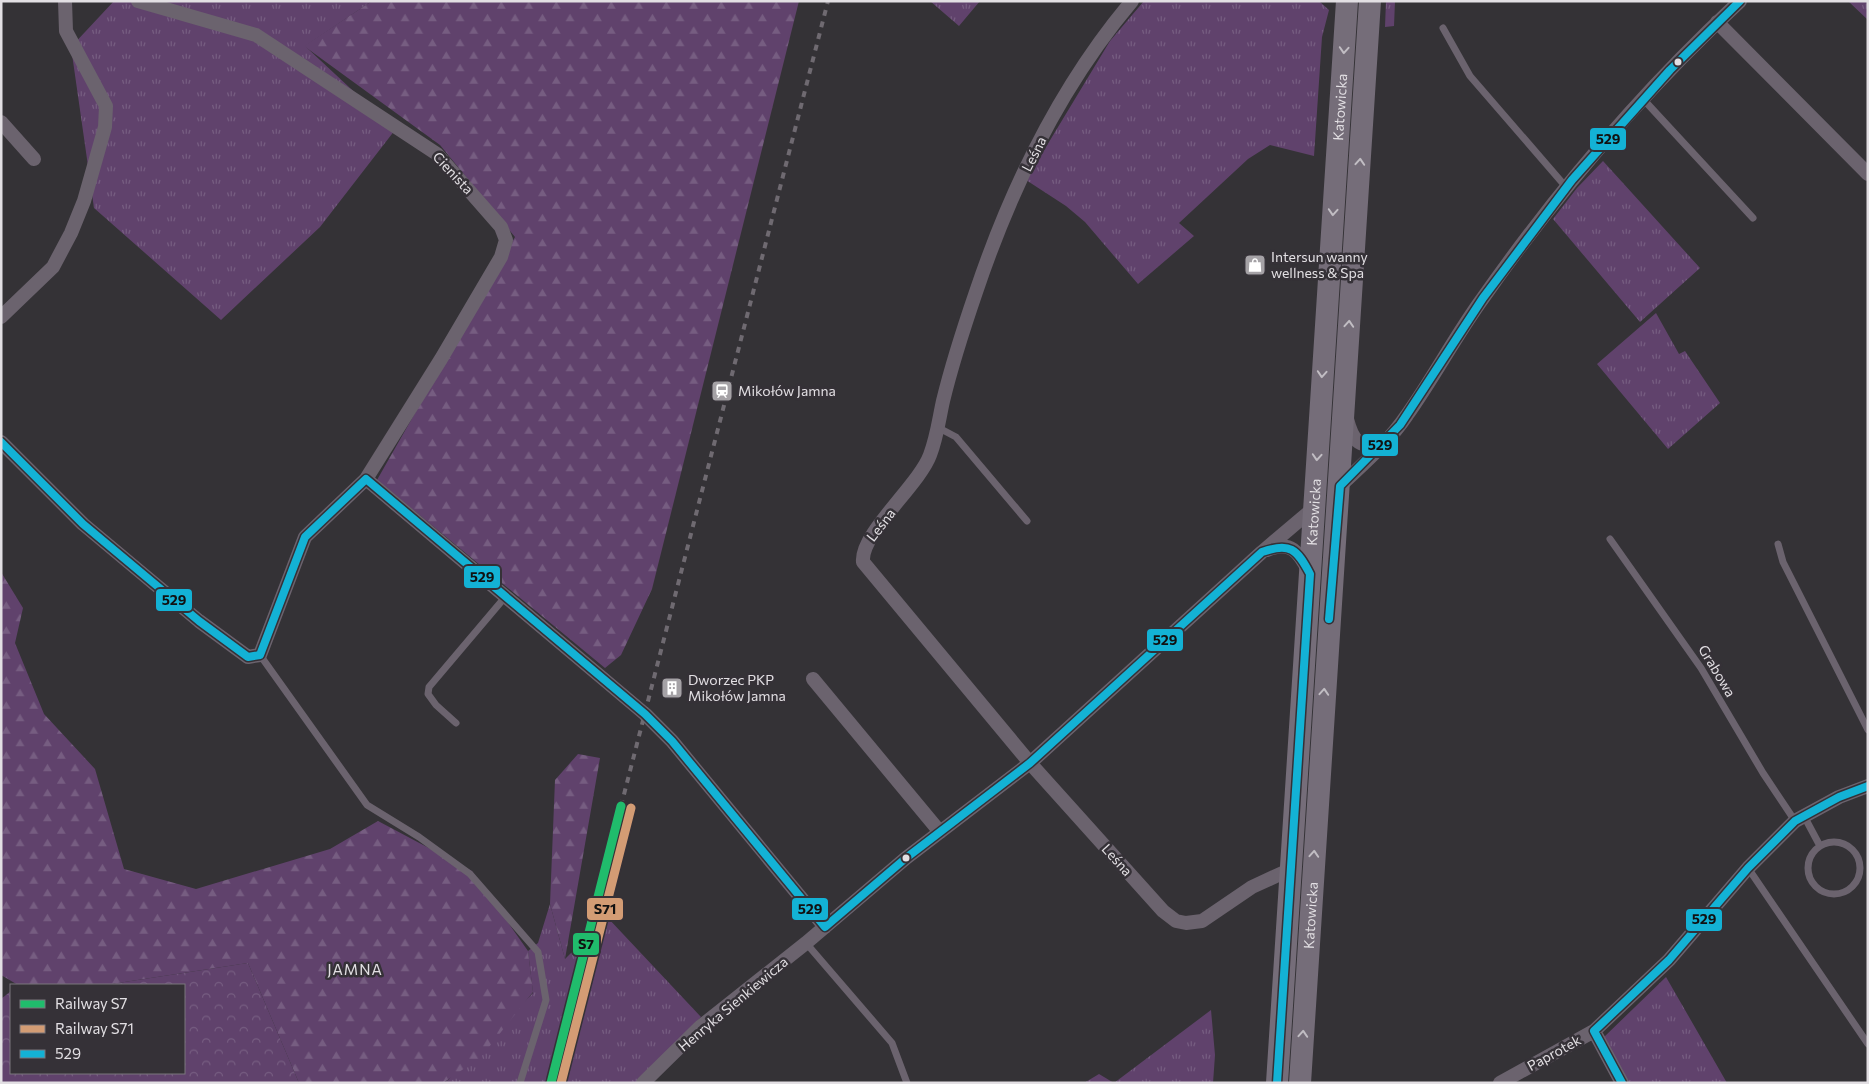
<svg xmlns="http://www.w3.org/2000/svg" width="1869" height="1084" viewBox="0 0 1869 1084" font-family="Commissioner,sans-serif">
  <defs>
    <pattern id="grass-tufts" width="24" height="20" patternUnits="userSpaceOnUse" patternTransform="scale(1.25)"><rect width="24" height="20" fill="#60426c"/><path d="M3 7l-1-3M5 7V3M7 7l1-3M15 17l-1-3M17 17v-4M19 17l1-3" fill="none" stroke="#765d81"/></pattern>
    <pattern id="forest-firs" width="22" height="20" patternUnits="userSpaceOnUse" patternTransform="scale(1.25)"><rect width="22" height="20" fill="#60426c"/><path d="M5 1l3.5 6h-7zM16 11l3.5 6h-7z" fill="#765d81"/></pattern>
    <pattern id="park-crowns" width="20" height="18" patternUnits="userSpaceOnUse" patternTransform="scale(1.25)"><rect width="20" height="18" fill="#60426c"/><path d="M2 6a3 3 0 1 1 6 0M12 15a3 3 0 1 1 6 0" fill="none" stroke="#765d81"/></pattern>
  </defs>
  <rect width="100%" height="100%" fill="#343236"/>
  <path fill="url(#grass-tufts)" d="M 114,1 L 372,1 L 305,46 L 395,130 L 320,227 L 221,320 L 94,208 L 71,47 Z
    M 930,1 L 980,1 L 959,26 Z
    M 1144,1 L 1319,1 L 1329,10 L 1322,37 L 1314,156 L 1270,145 L 1248,159 L 1179,223 L 1194,236 L 1138,284 L 1085,222 L 1066,206 L 1026,180 L 1110,41 Z
    M 1386,1 L 1395,1 L 1394,26 L 1385,27 Z
    M 1848,1 L 1868,1 L 1868,20 Z
    M 1603,161 L 1700,268 L 1640,322 L 1553,219 L 1577,188 Z
    M 1656,313 L 1679,354 L 1685,351 L 1720,403 L 1668,449 L 1597,364 Z
    M 550,904 L 565,959 L 607,917 L 701,1017 L 641,1083 L 443,1083 L 448,1080 L 533,993 L 528,951 L 538,943 Z
    M 1666,977 L 1727,1083 L 1628,1083 L 1603,1038 Z
    M 1211,1010 L 1215,1055 L 1213,1083 L 1084,1083 L 1099,1074 L 1114,1083 Z"/>
  <path fill="url(#forest-firs)" d="M 372,1 L 799,1 L 652,589 L 621,655 L 605,668 L 377,480 L 515,237 L 440,145 L 304,46 Z
    M 1,572 L 23,608 L 15,643 L 44,714 L 95,769 L 124,869 L 196,889 L 330,849 L 378,821 L 472,871 L 528,951 L 533,992 L 481,1057 L 443,1083 L 299,1083 L 248,963 L 105,985 L 18,985 L 1,975 Z
    M 578,754 L 600,758 L 565,959 L 550,904 L 555,780 Z"/>
  <path fill="url(#park-crowns)" d="M 248,963 L 299,1083 L 1,1083 L 1,999 L 11,991 L 11,1073 L 184,1073 L 184,985 L 105,985 Z"/>
  <g fill="none" stroke-linecap="round" stroke-linejoin="round">
    <path stroke="#6b636e" stroke-width="7" d="M 1443,28 L 1470,76 L 1566,187
      M 1643,99 L 1753,218
      M 939,428 L 956,437 L 1027,521
      M 1610,539 L 1701,668 L 1763,773 L 1795,821
      M 1778,544 L 1783,562 L 1868,730
      M 260,655 L 367,805 L 419,837 L 470,874 L 538,952 L 546,1000 L 520,1083
      M 456,723 L 436,705 L 428,694 L 429,687 L 506,596
      M 1804,816 L 1820,846
      M1808 868a26 26 0 1 1 52 0a26 26 0 1 1-52 0Z
      M 1748,868 L 1868,1044
      M 806,943 L 892,1043 L 907,1083"/>
    <path stroke="#6b636e" stroke-width="14" d="M 1132,1 C 1061,85 1011,188 976,292 C 964,327 952,364 943,401 C 939,419 937,437 930,455 C 919,485 860,534 863,562 L 1030,763 L 1163,911 L 1176,921 L 1186,923 L 1202,921 L 1252,887 L 1289,870
      M 1717,22 L 1868,174
      M 1,122 L 34,159
      M 1,317 L 53,267 L 71,233 L 84,201 L 105,127 L 106,106 L 66,31 L 65,1
      M 1347,419 C 1353,443 1360,449 1385,443
      M 1,442 L 83,524 L 199,621 L 248,657 L 260,655 L 305,537 L 366,479 L 441,359 L 501,257 L 506,240 L 501,227 L 437,154 L 256,35 L 138,1
      M 366,479 L 645,714 L 672,741 L 825,927
      M 1340,486 C 1363,464 1389,442 1407,415 C 1434,377 1456,335 1483,298 C 1558,191 1644,90 1740,1
      M 1267,550 C 1291,540 1299,552 1309,572
      M 813,679 L 940,832
      M 1594,1031 L 1622,1083
      M 643,1083 L 700,1027 L 806,943 L 906,858 L 1030,763 L 1262,552 L 1314,508
      M 1500,1083 L 1594,1031 L 1669,960 L 1748,868 L 1795,821 L 1839,797 L 1868,786"/>
    <g stroke="#756d79" stroke-width="22">
      <path id="s1" d="M 1277,1083 L 1347,1"/>
      <path id="s2" d="M 1300,1083 L 1370,1"/>
    </g>
    <path stroke="#6f6a71" stroke-width="4" stroke-dasharray="6 6" stroke-linecap="butt" d="M 621,806 L 828,1"/>
    <g stroke="#353137" stroke-width="11">
      <path id="bus-1" d="M 1,442 L 83,524 L 199,621 L 248,657 L 260,655 L 305,537 L 366,479 L 645,714 L 672,741 L 825,927 L 906,858 L 1030,763 L 1262,552 C 1290,542 1297,549 1310,574 L 1277,1083
        M 1329,619 L 1340,486 L 1400,425 L 1483,298 L 1572,180 L 1670,70 L 1740,1
        M 1622,1083 L 1594,1031 L 1669,960 L 1748,868 L 1795,821 L 1839,797 L 1868,786"/>
    </g>
    <use href="#bus-1" stroke="#13b2d5" stroke-width="8"/>
    <g stroke="#353137" stroke-width="12">
      <path id="rail-1" d="M 551,1083 L 621,806"/>
    </g>
    <g stroke="#353137" stroke-width="12">
      <path id="rail-2" d="M 561,1083 L 631,808"/>
    </g>
    <use href="#rail-1" stroke="#20bc6c" stroke-width="9"/>
    <use href="#rail-2" stroke="#d39c74" stroke-width="9"/>
  </g>
  <defs><path id="oneway-chevron" d="M-2-3.5L2.5 0L-2 3.5" fill="none" stroke-width="1.6" stroke-linecap="round" stroke-linejoin="round" transform="scale(1.25)"/></defs>
  <g stroke="#c1bdc3">
    <use href="#oneway-chevron" transform="translate(1344 50) rotate(94)"/>
    <use href="#oneway-chevron" transform="translate(1360 162) rotate(-86)"/>
    <use href="#oneway-chevron" transform="translate(1333 212) rotate(94)"/>
    <use href="#oneway-chevron" transform="translate(1349 324) rotate(-86)"/>
    <use href="#oneway-chevron" transform="translate(1322 374) rotate(94)"/>
    <use href="#oneway-chevron" transform="translate(1317 457) rotate(94)"/>
    <use href="#oneway-chevron" transform="translate(1324 692) rotate(-86)"/>
    <use href="#oneway-chevron" transform="translate(1314 854) rotate(-86)"/>
    <use href="#oneway-chevron" transform="translate(1303 1034) rotate(-86)"/>
  </g>
  <defs>
    <g id="shop-square" transform="scale(1.125)"><rect x="-9" y="-9" width="18" height="18" rx="4" fill="#a5a2a6" stroke="#353137"/><path d="M-5-2.5h2.3a2.7 3.5 0 0 1 5.4 0H5L5.5 6h-11ZM-1.5-2.5h3a1.5 2.3 0 0 0-3 0Z" fill="#fff"/></g>
    <g id="station-square" transform="scale(1.125)"><rect x="-9" y="-9" width="18" height="18" rx="4" fill="#a5a2a6" stroke="#353137"/><path d="M-3-6H3Q5-6 5-4V2Q5 4 3 4L4.5 6H3L1.5 4h-3L-3 6H-4.5L-3 4Q-5 4-5 2V-4Q-5-6-3-6ZM-3.5-4v3h7v-3ZM-3.5 1v1.5H-2V1ZM2 1v1.5H3.5V1Z" fill="#fff"/></g>
    <g id="building-square" transform="scale(1.125)"><rect x="-9" y="-9" width="18" height="18" rx="4" fill="#a5a2a6" stroke="#353137"/><path d="M-4-6H4V6H1V3H-1V6H-4ZM-2.5-4.3h1.7v1.8h-1.7ZM.8-4.3h1.7v1.8H.8ZM-2.5-1h1.7V.8h-1.7ZM.8-1h1.7V.8H.8Z" fill="#fff"/></g>
  </defs>
  <g fill-rule="evenodd">
    <use href="#shop-square" x="1255" y="265"/>
    <use href="#station-square" x="722" y="391"/>
    <use href="#building-square" x="672" y="688"/>
  </g>
  <g fill="#e2dfe3" stroke="#353137" stroke-width="2">
    <circle cx="1678" cy="62" r="4.5"/>
    <circle cx="906" cy="858" r="4.5"/>
  </g>
  <g text-anchor="middle" stroke-width="5" stroke-linejoin="round" paint-order="stroke">
    <g font-size="14" fill="#e2dfe3" stroke="#353137">
      <text dy="5" stroke="none"><textPath href="#s1" startOffset="978">Katowicka</textPath></text>
      <text transform="translate(1034 154) rotate(-63)" y="5">Leśna</text>
      <text transform="translate(453 173) rotate(47)" y="5">Cienista</text>
      <text dy="5" stroke="none"><textPath href="#s1" startOffset="572">Katowicka</textPath></text>
      <text transform="translate(881 525) rotate(-52)" y="5">Leśna</text>
      <text transform="translate(1717 671) rotate(59)" y="5">Grabowa</text>
      <text transform="translate(1117 860) rotate(48)" y="5">Leśna</text>
      <text dy="5" stroke="none"><textPath href="#s2" startOffset="168">Katowicka</textPath></text>
      <text transform="translate(733 1004) rotate(-40)" y="5">Henryka Sienkiewicza</text>
      <text transform="translate(1554 1053) rotate(-29)" y="5">Paprotek</text>
    </g>
    <g font-size="14" fill="#e2dfe3" stroke="#353137" text-anchor="start">
      <text x="1271" y="262">Intersun wanny<tspan x="1271" dy="16">wellness &amp; Spa</tspan></text>
      <text x="738" y="396">Mikołów Jamna</text>
      <text x="688" y="685">Dworzec PKP<tspan x="688" dy="16">Mikołów Jamna</tspan></text>
    </g>
    <g font-size="15" letter-spacing="1" fill="#e2dfe3" stroke="#353137">
      <text x="355" y="975">JAMNA</text>
    </g>
  </g>
  <g stroke="#353137" stroke-width="2">
    <rect x="1589" y="127" width="38" height="24" rx="5" fill="#13b2d5"/>
    <rect x="1361" y="433" width="38" height="24" rx="5" fill="#13b2d5"/>
    <rect x="463" y="565" width="38" height="24" rx="5" fill="#13b2d5"/>
    <rect x="155" y="588" width="38" height="24" rx="5" fill="#13b2d5"/>
    <rect x="1146" y="628" width="38" height="24" rx="5" fill="#13b2d5"/>
    <rect x="791" y="897" width="38" height="24" rx="5" fill="#13b2d5"/>
    <rect x="586" y="897" width="38" height="24" rx="5" fill="#d39c74"/>
    <rect x="1685" y="908" width="38" height="24" rx="5" fill="#13b2d5"/>
    <rect x="572" y="932" width="28" height="24" rx="5" fill="#20bc6c"/>
  </g>
  <g font-size="14" text-anchor="middle" font-weight="bold" fill="#111">
    <text x="1608" y="144">529</text>
    <text x="1380" y="450">529</text>
    <text x="482" y="582">529</text>
    <text x="174" y="605">529</text>
    <text x="1165" y="645">529</text>
    <text x="810" y="914">529</text>
    <text x="605" y="914">S71</text>
    <text x="1704" y="924">529</text>
    <text x="586" y="949">S7</text>
  </g>
  <rect width="1869" height="1084" fill="none" stroke="#e2dfe3" stroke-width="5"/>
  <rect x="10" y="984" width="175" height="90" fill="#353137" stroke="#7a777c"/>
  <rect x="20" y="1000" width="25" height="8" fill="#20bc6c" stroke="#7a777c"/>
  <text x="55" y="1009" font-size="15" fill="#e2dfe3">Railway S7</text>
  <rect x="20" y="1025" width="25" height="8" fill="#d39c74" stroke="#7a777c"/>
  <text x="55" y="1034" font-size="15" fill="#e2dfe3">Railway S71</text>
  <rect x="20" y="1050" width="25" height="8" fill="#13b2d5" stroke="#7a777c"/>
  <text x="55" y="1059" font-size="15" fill="#e2dfe3">529</text>
</svg>
